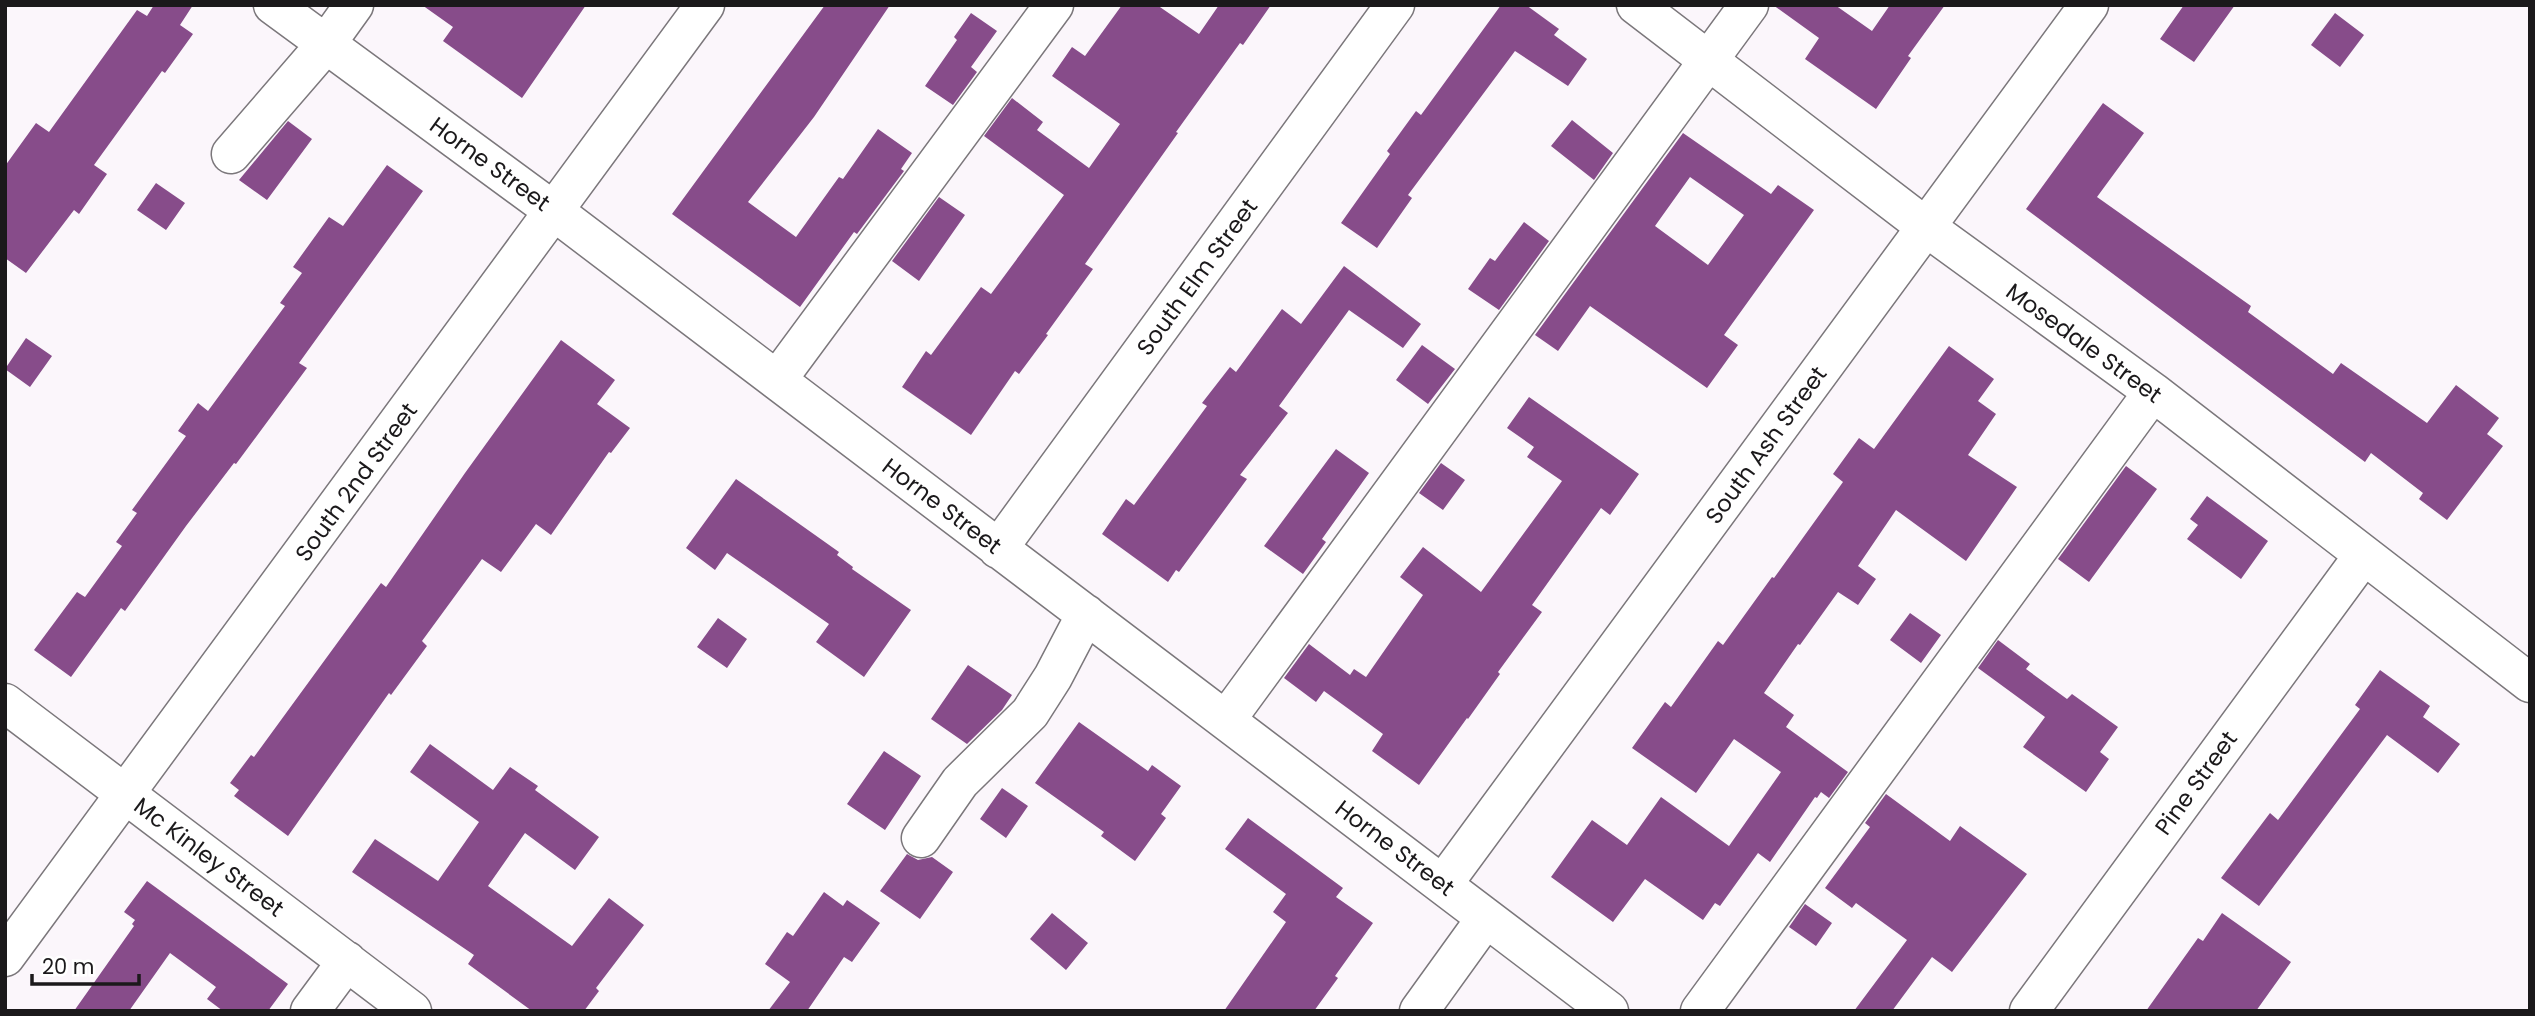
<svg xmlns="http://www.w3.org/2000/svg" width="2535" height="1016" viewBox="0 0 2535 1016" font-family="Poppins,sans-serif">
  <rect width="100%" height="100%" fill="#fbf6fb"/>
  <path fill="#874c8a" fill-rule="evenodd" d="M 154,5 L 193,5 L 180,25 L 193,34 L 165,73 L 162,71 L 94,165 L 107,174 L 79,214 L 74,210 L 26,273 L 5,258 L 5,166 L 36,123 L 49,132 L 137,10 L 147,16 Z
    M 422,5 L 586,5 L 522,98 L 443,41 L 453,27 Z
    M 825,5 L 890,5 L 814,117 L 748,202 L 796,237 L 839,177 L 843,179 L 878,129 L 912,153 L 901,169 L 904,171 L 857,234 L 854,232 L 800,307 L 672,214 Z
    M 1122,5 L 1157,5 L 1199,34 L 1219,5 L 1271,5 L 1243,45 L 1240,43 L 1176,132 L 1178,133 L 1085,264 L 1093,269 L 1046,334 L 1048,335 L 1019,374 L 1015,371 L 971,435 L 902,387 L 926,351 L 931,355 L 981,287 L 991,294 L 1064,195 L 984,136 L 1012,98 L 1043,122 L 1037,130 L 1089,168 L 1120,124 L 1052,76 L 1072,47 L 1085,56 Z
    M 1501,5 L 1526,5 L 1559,29 L 1554,35 L 1587,59 L 1568,86 L 1515,51 L 1408,195 L 1412,198 L 1377,248 L 1341,223 L 1390,154 L 1387,151 L 1416,111 L 1421,115 Z
    M 1773,5 L 1835,5 L 1872,31 L 1890,5 L 1945,5 L 1908,56 L 1911,58 L 1876,109 L 1805,59 L 1819,38 Z
    M 2184,5 L 2235,5 L 2194,62 L 2160,39 Z
    M 971,13 L 997,31 L 971,67 L 977,72 L 953,105 L 925,86 L 957,40 L 954,37 Z
    M 2335,13 L 2364,35 L 2340,67 L 2311,45 Z
    M 2103,103 L 2144,133 L 2097,197 L 2251,306 L 2248,312 L 2333,374 L 2341,363 L 2427,423 L 2456,385 L 2499,418 L 2487,434 L 2503,446 L 2447,520 L 2419,499 L 2423,493 L 2371,453 L 2365,462 L 2026,209 Z
    M 1572,120 L 1613,153 L 1594,180 L 1551,146 Z
    M 288,121 L 312,139 L 267,200 L 239,180 Z
    M 1683,133 L 1771,194 L 1778,185 L 1814,210 L 1724,335 L 1738,345 L 1707,388 L 1590,306 L 1558,351 L 1535,335 ZM 1690,177 L 1744,215 L 1708,265 L 1655,226 Z
    M 387,165 L 423,191 L 299,363 L 307,368 L 236,464 L 234,463 L 186,526 L 125,611 L 121,608 L 71,677 L 34,650 L 77,592 L 85,597 L 122,546 L 116,542 L 137,513 L 132,510 L 186,436 L 178,431 L 198,403 L 208,411 L 285,306 L 280,303 L 302,273 L 293,267 L 329,217 L 343,226 Z
    M 156,183 L 185,203 L 166,230 L 137,210 Z
    M 939,197 L 965,215 L 919,281 L 892,261 Z
    M 1524,222 L 1549,241 L 1499,310 L 1468,289 L 1490,258 L 1495,261 Z
    M 1344,266 L 1421,324 L 1403,348 L 1349,310 L 1279,406 L 1288,413 L 1240,475 L 1247,479 L 1179,572 L 1176,570 L 1168,582 L 1102,534 L 1126,499 L 1134,505 L 1207,406 L 1202,403 L 1230,367 L 1236,372 L 1282,309 L 1301,324 Z
    M 26,338 L 52,356 L 30,387 L 5,369 Z
    M 561,340 L 615,380 L 597,404 L 630,428 L 611,453 L 609,452 L 551,535 L 536,524 L 501,572 L 482,559 L 422,641 L 427,646 L 391,695 L 389,693 L 288,836 L 234,796 L 239,790 L 230,783 L 251,755 L 254,757 L 381,583 L 386,587 L 465,473 Z
    M 1422,345 L 1455,369 L 1428,404 L 1396,380 Z
    M 1949,346 L 1994,379 L 1978,401 L 1996,414 L 1968,455 L 2017,487 L 1966,561 L 1896,510 L 1858,566 L 1876,579 L 1858,605 L 1838,592 L 1800,645 L 1798,644 L 1764,693 L 1794,715 L 1786,727 L 1848,772 L 1829,798 L 1821,792 L 1817,798 L 1815,797 L 1770,862 L 1758,853 L 1720,906 L 1715,903 L 1703,920 L 1645,879 L 1613,922 L 1551,877 L 1592,820 L 1627,845 L 1661,797 L 1729,846 L 1781,772 L 1734,739 L 1696,793 L 1632,748 L 1665,702 L 1671,707 L 1718,641 L 1723,645 L 1772,577 L 1774,578 L 1843,482 L 1833,474 L 1859,438 L 1874,449 Z
    M 1529,397 L 1639,474 L 1610,515 L 1601,508 L 1532,605 L 1542,612 L 1498,672 L 1500,674 L 1468,719 L 1467,718 L 1419,785 L 1372,751 L 1383,734 L 1324,691 L 1316,702 L 1284,678 L 1309,644 L 1350,675 L 1354,669 L 1366,677 L 1423,595 L 1400,577 L 1423,547 L 1481,592 L 1562,481 L 1527,457 L 1534,447 L 1507,428 Z
    M 1336,449 L 1369,473 L 1322,539 L 1326,542 L 1303,574 L 1264,546 Z
    M 1441,463 L 1465,480 L 1443,510 L 1419,493 Z
    M 2126,466 L 2157,489 L 2089,582 L 2058,559 Z
    M 736,479 L 839,552 L 837,555 L 853,567 L 852,569 L 911,610 L 864,677 L 816,642 L 829,624 L 727,553 L 715,570 L 686,548 Z
    M 2207,496 L 2268,541 L 2241,579 L 2187,539 L 2198,525 L 2190,519 Z
    M 1910,613 L 1941,635 L 1921,663 L 1890,640 Z
    M 718,618 L 747,639 L 727,668 L 697,647 Z
    M 1998,640 L 2030,664 L 2026,669 L 2067,699 L 2072,694 L 2118,727 L 2100,752 L 2109,759 L 2086,792 L 2023,747 L 2045,717 L 1978,668 Z
    M 968,665 L 1012,695 L 1002,710 L 967,744 L 931,719 Z
    M 2380,670 L 2430,706 L 2423,717 L 2460,744 L 2438,773 L 2387,735 L 2259,906 L 2221,878 L 2270,813 L 2278,820 L 2360,709 L 2355,705 Z
    M 1079,722 L 1148,771 L 1152,765 L 1181,786 L 1161,814 L 1166,818 L 1135,861 L 1101,836 L 1104,832 L 1035,783 Z
    M 430,744 L 493,790 L 510,767 L 538,786 L 535,790 L 599,837 L 575,870 L 525,833 L 488,886 L 572,946 L 609,898 L 644,925 L 596,988 L 599,991 L 584,1011 L 532,1011 L 468,964 L 474,955 L 352,872 L 375,839 L 438,881 L 479,822 L 410,772 Z
    M 884,751 L 921,776 L 885,830 L 847,804 Z
    M 1002,788 L 1028,806 L 1006,838 L 980,819 Z
    M 1886,794 L 1950,841 L 1960,826 L 2027,874 L 1952,972 L 1932,957 L 1892,1011 L 1854,1011 L 1907,940 L 1856,903 L 1852,908 L 1825,888 L 1870,827 L 1865,823 Z
    M 1248,818 L 1343,888 L 1336,897 L 1373,923 L 1335,976 L 1338,978 L 1314,1011 L 1224,1011 L 1286,922 L 1273,912 L 1286,894 L 1225,849 Z
    M 907,854 L 918,860 L 932,857 L 953,872 L 920,919 L 880,891 Z
    M 147,881 L 288,984 L 268,1011 L 223,1011 L 207,999 L 216,987 L 170,953 L 129,1011 L 74,1011 L 134,926 L 132,924 L 135,920 L 124,912 Z
    M 824,892 L 843,906 L 847,900 L 880,923 L 852,962 L 844,957 L 807,1011 L 768,1011 L 790,982 L 765,964 L 787,932 L 793,936 Z
    M 1805,904 L 1832,923 L 1816,946 L 1789,927 Z
    M 1052,913 L 1088,943 L 1066,970 L 1030,939 Z
    M 2222,913 L 2291,962 L 2256,1011 L 2146,1011 L 2198,938 L 2203,941 Z"/>
  <g fill="none" stroke-linecap="round" stroke-linejoin="round">
    <g stroke="#7b777b" stroke-width="41">
      <path id="minor" d="M 273,5 L 555,212 L 1609,1011
        M 1636,5 L 1926,227 L 2153,392 L 2530,683
        M 231,154 L 326,44 L 354,5
        M 777,380 L 1054,5
        M 998,549 L 1395,5
        M 5,703 L 412,1011
        M 1226,720 L 1749,5
        M 921,838 L 960,782 L 1030,713 L 1053,677 L 1086,614
        M 1443,884 L 2089,5
        M 5,957 L 705,5
        M 310,1011 L 347,961
        M 1419,1011 L 1486,918
        M 1700,1011 L 2153,392
        M 2029,1011 L 2363,556"/>
    </g>
    <use href="#minor" stroke="#fff" stroke-width="38"/>
  </g>
  <g text-anchor="middle" stroke-width="7" stroke-linejoin="round" paint-order="stroke">
    <g font-size="23" fill="#1b191b" stroke="#fff">
      <text transform="translate(490 164) rotate(36)" y="8">Horne Street</text>
      <text transform="translate(1197 277) rotate(-54)" y="8">South Elm Street</text>
      <text transform="translate(2084 343) rotate(36)" y="8">Mosedale Street</text>
      <text transform="translate(1766 445) rotate(-54)" y="8">South Ash Street</text>
      <text transform="translate(356 482) rotate(-54)" y="8">South 2nd Street</text>
      <text transform="translate(942 506) rotate(37)" y="8">Horne Street</text>
      <text transform="translate(2196 783) rotate(-54)" y="8">Pine Street</text>
      <text transform="translate(1395 848) rotate(37)" y="8">Horne Street</text>
      <text transform="translate(209 857) rotate(37)" y="8">Mc Kinley Street</text>
    </g>
  </g>
  <rect width="2535" height="1016" fill="none" stroke="#1b191b" stroke-width="14"/>
  <path d="M32 974v10h107v-10" fill="none" stroke="#1b191b" stroke-width="3.5"/>
  <text x="42" y="974" font-size="21" fill="#1b191b" stroke="#ffffff" stroke-width="5" paint-order="stroke">20 m</text>
</svg>
